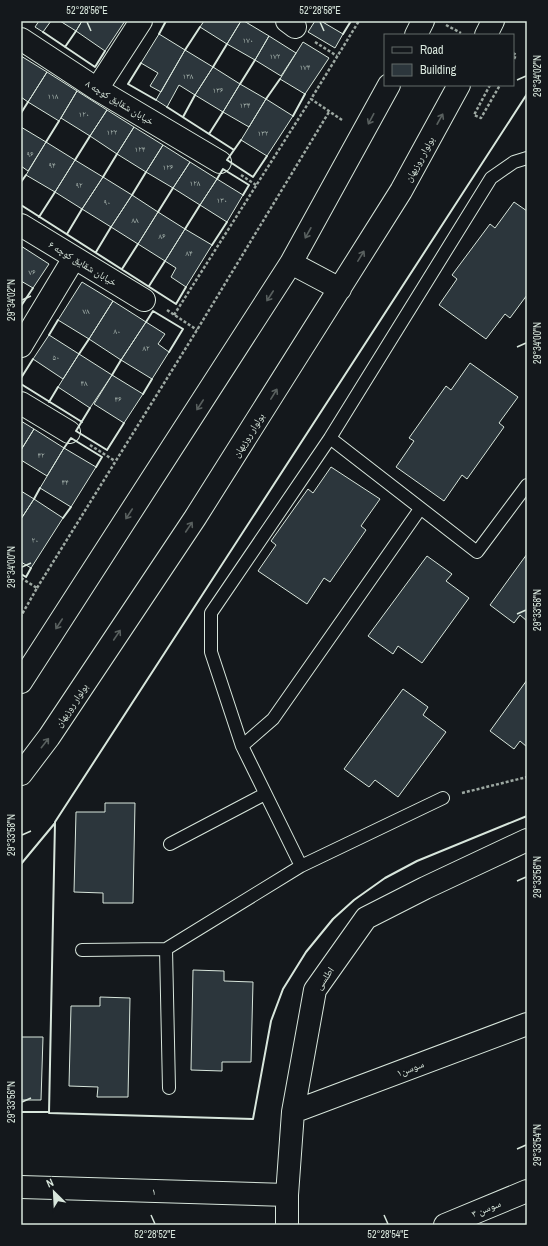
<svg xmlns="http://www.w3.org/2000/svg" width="548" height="1246" viewBox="0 0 548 1246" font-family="'Archivo Narrow','Noto Naskh Arabic',sans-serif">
  <rect width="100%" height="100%" fill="#14181c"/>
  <path fill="#2c363c" stroke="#d8e6dc" d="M 39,21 L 51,21 L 43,32 L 35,27 Z
    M 60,21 L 82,21 L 76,31 Z
    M 82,21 L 125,21 L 105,51 L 76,31 Z
    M 204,21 L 241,21 L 227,44 L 200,27 Z
    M 241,21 L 244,21 L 269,36 L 255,60 L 227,44 Z
    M 315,21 L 321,21 L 343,34 L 335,48 L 308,32 Z
    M 159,34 L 185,50 L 161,92 L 150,86 L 158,73 L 141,63 Z
    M 269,36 L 296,53 L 281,76 L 255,60 Z
    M 303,42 L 329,58 L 305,94 L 280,79 Z
    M 185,50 L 213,67 L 195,95 L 179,85 L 167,107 L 156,100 Z
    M 21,56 L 47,72 L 28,102 L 21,97 Z
    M 213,67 L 240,84 L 223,112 L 195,95 Z
    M 47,72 L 77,91 L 59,121 L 28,102 Z
    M 240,84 L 266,99 L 249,127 L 223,112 Z
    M 77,91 L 107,110 L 90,136 L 61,118 Z
    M 266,99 L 293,116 L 267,156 L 241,140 Z
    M 107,110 L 134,127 L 117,154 L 90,136 Z
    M 21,127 L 46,142 L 28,171 L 21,166 Z
    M 134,127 L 163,145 L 146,172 L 117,154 Z
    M 46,142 L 75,160 L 55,192 L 26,175 Z
    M 163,145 L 190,162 L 173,188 L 146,172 Z
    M 75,160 L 103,177 L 82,209 L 55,192 Z
    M 190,162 L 217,179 L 200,205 L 173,188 Z
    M 103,177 L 132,195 L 111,227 L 82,209 Z
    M 217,179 L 243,195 L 227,222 L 200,205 Z
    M 132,195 L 158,212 L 138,244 L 111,227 Z
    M 514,202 L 527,211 L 527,295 L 510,318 L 505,314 L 486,339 L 439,305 L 457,279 L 452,275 L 490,224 L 495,228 Z
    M 158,212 L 185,229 L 165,261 L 138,244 Z
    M 185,229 L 212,245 L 186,287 L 171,277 L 176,268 L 165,261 Z
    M 21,246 L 49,264 L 33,288 L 21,281 Z
    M 82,282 L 113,301 L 89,339 L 58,320 Z
    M 113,301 L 146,322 L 121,360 L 89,339 Z
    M 146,322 L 165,334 L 158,344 L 169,352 L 152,379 L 121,360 Z
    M 49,335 L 79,354 L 63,379 L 33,359 Z
    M 79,354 L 112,375 L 90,408 L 58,387 Z
    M 470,363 L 518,397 L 499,423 L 504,427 L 467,479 L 462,475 L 444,501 L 396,467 L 414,441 L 409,438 L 446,386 L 451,390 Z
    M 112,375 L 143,394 L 124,423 L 94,404 Z
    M 21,421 L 34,429 L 21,450 Z
    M 34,429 L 64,448 L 47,476 L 21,460 L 21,450 Z
    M 64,448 L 96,467 L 71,507 L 40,488 Z
    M 331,467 L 380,499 L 361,526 L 366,530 L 330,582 L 324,578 L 307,604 L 258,571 L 276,545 L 271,541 L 308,489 L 313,493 Z
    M 21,491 L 34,499 L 21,519 Z
    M 34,499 L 63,518 L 31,568 L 21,562 L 21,519 Z
    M 527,554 L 527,621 L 520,615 L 514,623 L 490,605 Z
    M 427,556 L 452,574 L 446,581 L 469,598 L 422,663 L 398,646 L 393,654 L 368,636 Z
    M 527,680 L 527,747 L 520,741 L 514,749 L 490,731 Z
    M 403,689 L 428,707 L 423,715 L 446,732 L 398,797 L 375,780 L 369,787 L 344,769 Z
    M 105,803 L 135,803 L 133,903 L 103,903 L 103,893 L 74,892 L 76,812 L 105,812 Z
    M 193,970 L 224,971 L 224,981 L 253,982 L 251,1062 L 222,1062 L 222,1071 L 191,1070 Z
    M 100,997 L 130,998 L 128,1097 L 97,1097 L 98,1087 L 69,1086 L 71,1006 L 100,1006 Z
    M 21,1037 L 43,1037 L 41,1100 L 21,1100 Z"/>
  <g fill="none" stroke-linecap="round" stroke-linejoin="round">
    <g stroke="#d8e6dc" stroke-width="14">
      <path id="service" d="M 330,438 L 477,552 L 527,485
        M 242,746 L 273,719 L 420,509
        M 170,844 L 265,794
        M 301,866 L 443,798
        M 166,949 L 169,1088
        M 82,950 L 166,949 L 301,866 L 242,746 L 211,652 L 211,613 L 330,438 L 491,178 L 514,162 L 527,158"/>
    </g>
    <g stroke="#d8e6dc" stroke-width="24">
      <path id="minor" d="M 287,21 L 295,27
        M 21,39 L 97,89 L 220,162
        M 97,89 L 141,21
        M 21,225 L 144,300
        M 21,346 L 74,258
        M 21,403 L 69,432
        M 293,1112 L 527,1024
        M 21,1187 L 287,1195
        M 287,1225 L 287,1195 L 293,1112 L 315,990 L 366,918 L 425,888 L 527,840
        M 445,1225 L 527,1191"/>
    </g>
    <g stroke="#d8e6dc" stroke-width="24">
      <path id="secondary" d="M 416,35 L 423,21
        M 486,35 L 493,21
        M 291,263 L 340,289
        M 21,682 L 291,263 L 389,85
        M 21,774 L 49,737 L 195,518 L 401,191 L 459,85"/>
    </g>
    <path stroke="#9da8a2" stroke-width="2.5" stroke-dasharray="3 2" stroke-linecap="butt" d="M 446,25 L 461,33
      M 315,42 L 337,56
      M 513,53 L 516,55 L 513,61
      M 490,85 L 474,115 L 481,118 L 500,85
      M 342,120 L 311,99 L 359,21
      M 241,175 L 256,185
      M 167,310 L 197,330
      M 174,315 L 311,99
      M 90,445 L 115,461
      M 21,578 L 37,588 L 21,616
      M 37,588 L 197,330 L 329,112
      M 462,793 L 527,777"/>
    <use href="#service" stroke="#14181c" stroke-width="12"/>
    <use href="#minor" stroke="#14181c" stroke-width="22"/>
    <use href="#secondary" stroke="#14181c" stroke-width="22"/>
    <path stroke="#d8e6dc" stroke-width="2" d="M 43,32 L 95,67 L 105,51
      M 159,34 L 166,21
      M 343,34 L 351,21
      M 65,47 L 76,31
      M 185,50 L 200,27
      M 141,63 L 128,84 L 156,100
      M 213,67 L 227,44
      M 240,84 L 255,60
      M 527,94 L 55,822 L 49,1113 L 253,1119 L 271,1021 L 283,989 L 306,952 L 333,919 L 354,900 L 385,878 L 417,861 L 527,816
      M 266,99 L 280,79
      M 167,107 L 234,150
      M 21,113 L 28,102
      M 293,116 L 305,94
      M 183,117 L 195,95
      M 209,134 L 223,112
      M 241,140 L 227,160 L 253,177 L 267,156
      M 46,142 L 59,121
      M 75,160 L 90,136
      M 103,177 L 117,154
      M 217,179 L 223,169 L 249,185 L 243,195
      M 21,182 L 26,175
      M 132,195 L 146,172
      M 21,205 L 176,304 L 186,287
      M 158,212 L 173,188
      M 39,217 L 55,192
      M 185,229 L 200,205
      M 67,234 L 82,209
      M 212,245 L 227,222
      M 96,252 L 111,227
      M 122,269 L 138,244
      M 149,286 L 165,261
      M 21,306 L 33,288
      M 146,322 L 153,311 L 183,329 L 169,352
      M 49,335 L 58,320
      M 79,354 L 89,339
      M 112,375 L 121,360
      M 21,378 L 33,359
      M 21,384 L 82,422
      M 143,394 L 152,379
      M 49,402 L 58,387
      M 90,408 L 76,431 L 107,450 L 124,423
      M 64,448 L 71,438 L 102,457 L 96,467
      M 34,499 L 40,488
      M 63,518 L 71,507
      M 21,574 L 26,577 L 31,568
      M 21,864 L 55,823
      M 21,1112 L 49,1112"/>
  </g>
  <defs><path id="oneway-shaft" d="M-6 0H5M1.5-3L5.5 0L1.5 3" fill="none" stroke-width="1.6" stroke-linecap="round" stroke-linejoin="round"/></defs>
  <g stroke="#59605f">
    <use href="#oneway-shaft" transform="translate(371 119) rotate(118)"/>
    <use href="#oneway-shaft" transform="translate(440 119) rotate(-61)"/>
    <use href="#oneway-shaft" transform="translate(308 233) rotate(119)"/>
    <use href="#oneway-shaft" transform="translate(361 256) rotate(-58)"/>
    <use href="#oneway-shaft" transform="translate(270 296) rotate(123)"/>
    <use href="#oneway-shaft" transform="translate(274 394) rotate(-58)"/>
    <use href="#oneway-shaft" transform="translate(200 405) rotate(123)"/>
    <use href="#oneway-shaft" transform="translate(129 514) rotate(123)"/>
    <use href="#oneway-shaft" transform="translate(189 527) rotate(-56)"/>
    <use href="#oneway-shaft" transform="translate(59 624) rotate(123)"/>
    <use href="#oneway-shaft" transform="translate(117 635) rotate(-56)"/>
    <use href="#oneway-shaft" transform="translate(45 743) rotate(-52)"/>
  </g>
  <path fill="none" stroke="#d8e6dc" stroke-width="1.5" d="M 87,22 L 91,31M 320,22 L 324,31M 517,80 L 526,76M 22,300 L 31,296M 517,347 L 526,343M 22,567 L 31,563M 517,614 L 526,610M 22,835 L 31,831M 517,881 L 526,877M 22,1102 L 31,1098M 517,1149 L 526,1145M 151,1215 L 155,1224M 384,1215 L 388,1224"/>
  <g text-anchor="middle" stroke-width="3" stroke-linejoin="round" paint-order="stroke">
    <g font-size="8" fill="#adbab4">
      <text x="248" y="43">۱۷۰</text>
      <text x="275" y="59">۱۷۲</text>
      <text x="305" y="70">۱۷۴</text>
      <text x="188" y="79">۱۳۸</text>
      <text x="218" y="93">۱۳۶</text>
      <text x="53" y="99">۱۱۸</text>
      <text x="245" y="108">۱۳۴</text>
      <text x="84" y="117">۱۲۰</text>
      <text x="112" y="135">۱۲۲</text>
      <text x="263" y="136">۱۳۲</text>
      <text x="140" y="152">۱۲۴</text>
      <text x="30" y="157">۹۶</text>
      <text x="52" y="168">۹۴</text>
      <text x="168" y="170">۱۲۶</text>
      <text x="195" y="186">۱۲۸</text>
      <text x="79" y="188">۹۲</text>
      <text x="222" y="203">۱۳۰</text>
      <text x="107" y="205">۹۰</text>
      <text x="135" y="223">۸۸</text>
      <text x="162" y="239">۸۶</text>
      <text x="189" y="256">۸۴</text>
      <text x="32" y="275">۷۶</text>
      <text x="86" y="314">۷۸</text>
      <text x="117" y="334">۸۰</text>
      <text x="146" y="351">۸۲</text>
      <text x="56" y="360">۵۰</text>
      <text x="84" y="386">۴۸</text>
      <text x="118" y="402">۴۶</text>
      <text x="41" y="458">۴۲</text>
      <text x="65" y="485">۴۴</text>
      <text x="35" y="543">۲۰</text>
    </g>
    <g font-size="10" fill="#d8e6dc" stroke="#14181c">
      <text transform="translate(120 102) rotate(31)" y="4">خیابان شقایق کوچه ۸</text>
      <text transform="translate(419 159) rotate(-61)" y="4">بولوار روزبهان</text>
      <text transform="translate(83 263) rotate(31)" y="4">خیابان شقایق کوچه ۶</text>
      <text transform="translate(248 435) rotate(-58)" y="4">بولوار روزبهان</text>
      <text transform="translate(71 705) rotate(-56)" y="4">بولوار روزبهان</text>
      <text transform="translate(324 978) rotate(-56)" y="4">اطلسی</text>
      <text transform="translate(410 1068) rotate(-21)" y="4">سوسن۱</text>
      <text transform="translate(154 1191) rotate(2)" y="4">۱</text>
      <text transform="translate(486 1208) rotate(-22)" y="4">سوسن ۳</text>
    </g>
  </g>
  <rect width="548" height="1246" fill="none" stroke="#14181c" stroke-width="44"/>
  <rect x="384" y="34" width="130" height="52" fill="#14181c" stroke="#626a69"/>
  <rect x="392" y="47" width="20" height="6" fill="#14181c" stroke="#626a69"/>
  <text x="420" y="54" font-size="12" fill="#d8e6dc">Road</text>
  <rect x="392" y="64" width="20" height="12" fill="#2c363c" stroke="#626a69"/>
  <text x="420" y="74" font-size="12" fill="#d8e6dc">Building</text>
  <g transform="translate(54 1192) rotate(336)" stroke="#14181c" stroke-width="3" paint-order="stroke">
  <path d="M0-3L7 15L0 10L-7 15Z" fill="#d8e6dc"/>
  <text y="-6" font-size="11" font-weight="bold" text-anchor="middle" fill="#d8e6dc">N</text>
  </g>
  <rect x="22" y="22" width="504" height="1202" fill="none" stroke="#d8e6dc" stroke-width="1.5"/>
  <g font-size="10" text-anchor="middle" fill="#d8e6dc">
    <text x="87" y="14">52°28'56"E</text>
    <text x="320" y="14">52°28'58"E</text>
    <text transform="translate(537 76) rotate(-90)" y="4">29°34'02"N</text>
    <text transform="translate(11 300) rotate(-90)" y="4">29°34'02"N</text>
    <text transform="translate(537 343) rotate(-90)" y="4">29°34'00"N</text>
    <text transform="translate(11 567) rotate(-90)" y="4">29°34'00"N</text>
    <text transform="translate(537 610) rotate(-90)" y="4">29°33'58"N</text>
    <text transform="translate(11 835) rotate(-90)" y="4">29°33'58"N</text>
    <text transform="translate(537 877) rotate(-90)" y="4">29°33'56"N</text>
    <text transform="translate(11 1102) rotate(-90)" y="4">29°33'56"N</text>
    <text transform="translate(537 1145) rotate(-90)" y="4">29°33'54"N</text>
    <text x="155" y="1238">52°28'52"E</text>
    <text x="388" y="1238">52°28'54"E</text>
  </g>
</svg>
